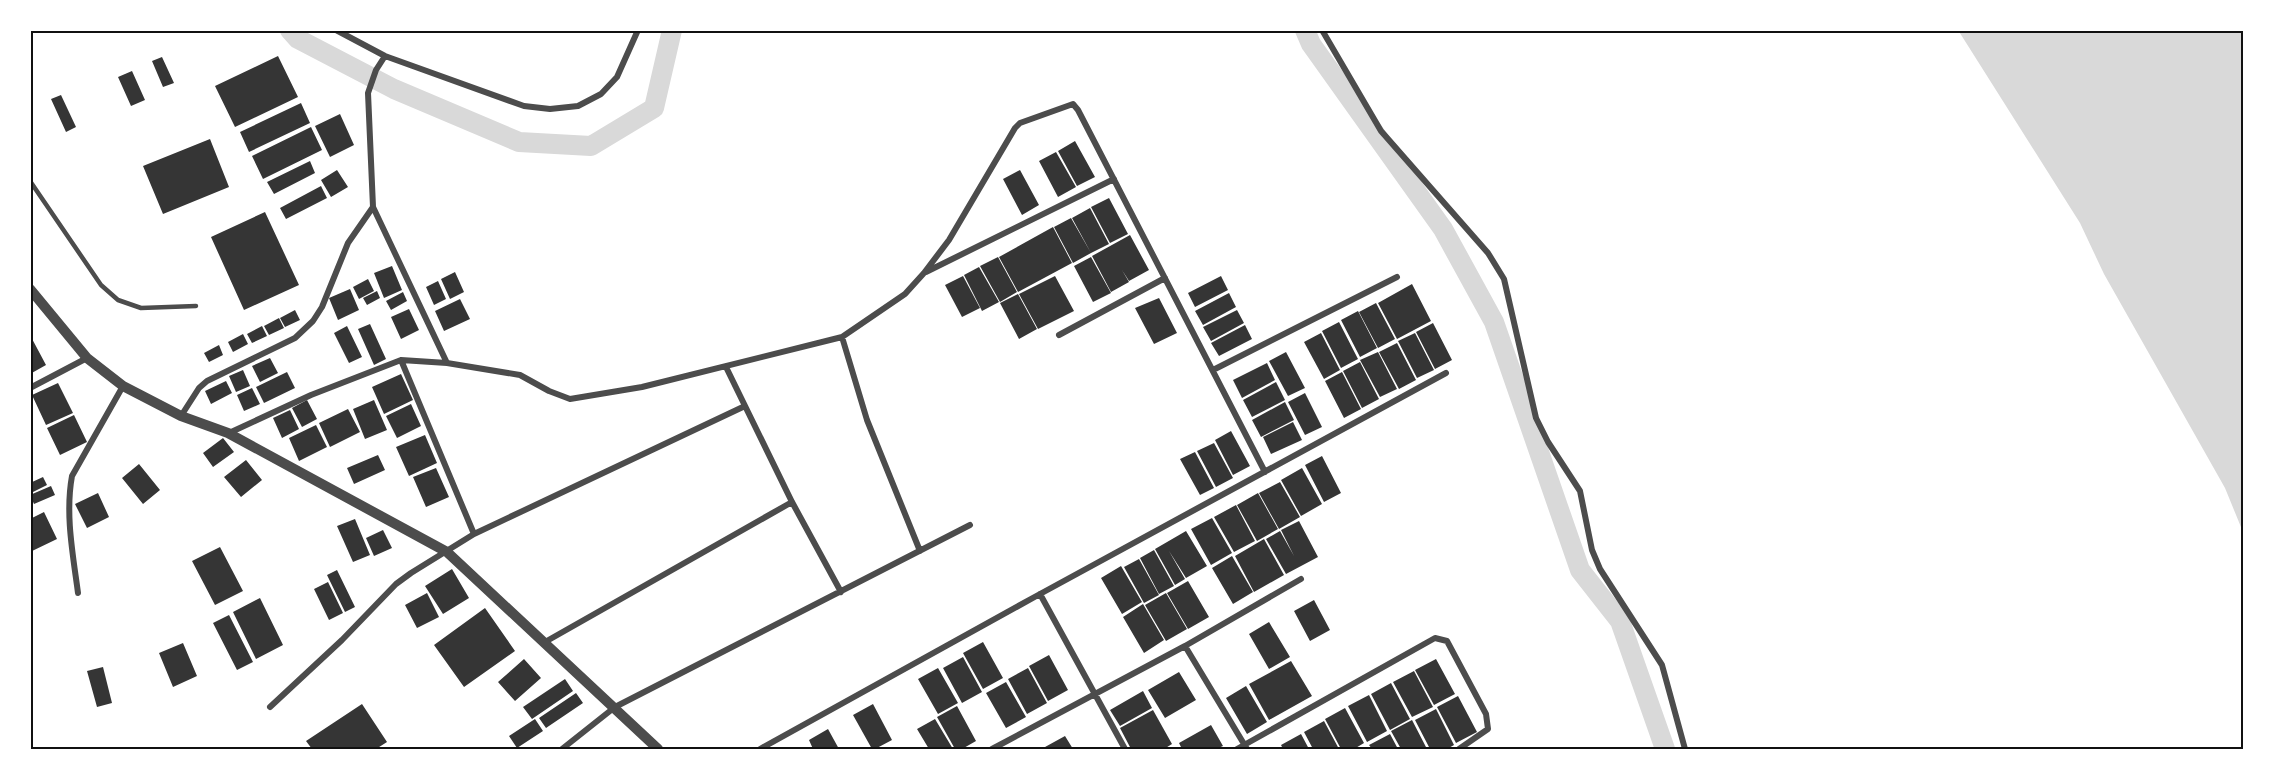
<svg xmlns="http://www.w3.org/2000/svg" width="2273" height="779" viewBox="0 0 2273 779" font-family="Arial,sans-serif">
  <rect width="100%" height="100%" fill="#fff"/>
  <path fill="#d9d9d9" d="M 1958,30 L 2243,30 L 2243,532 L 2225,488 L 2104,274 L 2080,223 Z"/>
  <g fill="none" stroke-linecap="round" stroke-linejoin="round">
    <path stroke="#d9d9d9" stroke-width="20" d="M 290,30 L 298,39 L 394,89 L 519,142 L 591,146 L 654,108 L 672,30
      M 1305,30 L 1311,44 L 1443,229 L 1494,322 L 1580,570 L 1620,621 L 1665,749"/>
  </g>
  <path fill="#353535" d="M 278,56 L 298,97 L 235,127 L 215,86 Z
    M 162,57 L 174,83 L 163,87 L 152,61 Z
    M 132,71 L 145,100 L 131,106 L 118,77 Z
    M 61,95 L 76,127 L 66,132 L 51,99 Z
    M 301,103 L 310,123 L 249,152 L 240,132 Z
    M 340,114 L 354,145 L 330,157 L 315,126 Z
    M 311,127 L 322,150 L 263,179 L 252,156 Z
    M 210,139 L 229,187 L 163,214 L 143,166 Z
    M 1075,141 L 1095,177 L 1077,186 L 1058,151 Z
    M 1056,152 L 1076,187 L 1058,197 L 1039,161 Z
    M 310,161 L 315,173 L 274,194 L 267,182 Z
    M 337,170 L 348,187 L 331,197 L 321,180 Z
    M 1020,170 L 1039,205 L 1022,215 L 1003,179 Z
    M 321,186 L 327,198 L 286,219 L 280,208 Z
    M 1109,198 L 1128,234 L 1110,243 L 1091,207 Z
    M 1090,208 L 1109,244 L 1091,253 L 1072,218 Z
    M 265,212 L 299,285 L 244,310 L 211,237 Z
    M 1071,218 L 1091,253 L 1073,263 L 1054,227 Z
    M 1053,227 L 1072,263 L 1018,292 L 999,257 Z
    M 1130,235 L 1149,270 L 1129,281 L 1122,270 L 1129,282 L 1111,292 L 1092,256 Z
    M 998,257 L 1017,292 L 1000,302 L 980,266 Z
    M 1091,257 L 1111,293 L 1093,302 L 1074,266 Z
    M 392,266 L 402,290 L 384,298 L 374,273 Z
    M 979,267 L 999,302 L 982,311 L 964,275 Z
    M 455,272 L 464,292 L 450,299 L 441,279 Z
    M 963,276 L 980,308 L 962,317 L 945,285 Z
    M 1055,276 L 1074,311 L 1038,329 L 1019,294 Z
    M 1221,276 L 1228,290 L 1195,307 L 1188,293 Z
    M 368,279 L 374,291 L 359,299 L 353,287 Z
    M 438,281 L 446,299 L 434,305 L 426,287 Z
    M 1412,284 L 1431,321 L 1414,330 L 1408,320 L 1414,330 L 1397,339 L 1378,303 Z
    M 350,289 L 359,310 L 338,320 L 329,298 Z
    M 377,291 L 380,298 L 367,305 L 363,298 Z
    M 403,292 L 407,301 L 391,310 L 386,301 Z
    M 1229,293 L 1236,307 L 1203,325 L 1195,311 Z
    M 1018,294 L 1037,329 L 1019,339 L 1000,303 Z
    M 1159,298 L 1177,333 L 1154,344 L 1135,308 Z
    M 460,299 L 470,319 L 444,331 L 435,311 Z
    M 1376,303 L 1395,339 L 1378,348 L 1359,312 Z
    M 409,309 L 419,330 L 401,339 L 391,317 Z
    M 295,310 L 300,320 L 285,327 L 280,318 Z
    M 1237,310 L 1244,323 L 1211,341 L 1203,327 Z
    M 1358,311 L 1377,348 L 1360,357 L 1341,320 Z
    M 279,318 L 284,328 L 269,335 L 264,326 Z
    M 1339,322 L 1358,359 L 1341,368 L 1322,331 Z
    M 1433,323 L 1452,360 L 1435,369 L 1416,332 Z
    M 370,324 L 386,359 L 374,365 L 358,329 Z
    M 1245,325 L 1252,339 L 1219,356 L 1211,343 Z
    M 262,326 L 267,336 L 252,343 L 247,334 Z
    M 347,326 L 362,357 L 349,363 L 334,333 Z
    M 1321,333 L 1340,370 L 1324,379 L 1304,342 Z
    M 1415,333 L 1434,370 L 1417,378 L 1398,341 Z
    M 243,334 L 248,344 L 233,352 L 228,342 Z
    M 30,335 L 46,365 L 30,374 Z
    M 1397,343 L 1416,380 L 1399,389 L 1379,352 Z
    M 219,345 L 223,355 L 209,362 L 204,353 Z
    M 1286,352 L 1305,388 L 1288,396 L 1269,361 Z
    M 1378,352 L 1397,389 L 1380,397 L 1360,360 Z
    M 270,358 L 278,373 L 260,382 L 252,366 Z
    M 1360,362 L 1379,399 L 1362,408 L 1343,371 Z
    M 1267,363 L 1275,380 L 1242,398 L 1233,380 Z
    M 243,370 L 250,386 L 236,392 L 229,376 Z
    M 287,372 L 295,388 L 264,403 L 256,387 Z
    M 1342,372 L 1361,409 L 1344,418 L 1325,381 Z
    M 401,374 L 413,400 L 384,414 L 372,387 Z
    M 226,381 L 232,393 L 211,404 L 205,391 Z
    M 1276,382 L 1285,400 L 1252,417 L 1243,400 Z
    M 58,383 L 73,413 L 46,425 L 32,395 Z
    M 252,388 L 260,404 L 244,411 L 237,395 Z
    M 1305,393 L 1322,427 L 1305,435 L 1288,402 Z
    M 307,400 L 317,419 L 302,427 L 292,408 Z
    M 374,400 L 387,430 L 365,439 L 353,409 Z
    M 1285,402 L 1294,420 L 1261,437 L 1252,420 Z
    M 411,404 L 421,426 L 397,438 L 386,416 Z
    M 348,409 L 360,432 L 330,447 L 319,423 Z
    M 290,410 L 299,429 L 282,438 L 273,418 Z
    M 74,415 L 87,442 L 60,455 L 47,428 Z
    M 1293,422 L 1302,440 L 1271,454 L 1263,437 Z
    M 316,425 L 327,447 L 299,461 L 289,438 Z
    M 1231,431 L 1250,466 L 1233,475 L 1215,440 Z
    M 425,435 L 437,463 L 409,476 L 396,447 Z
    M 223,438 L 234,452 L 213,467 L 203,453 Z
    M 1214,443 L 1233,478 L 1216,487 L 1197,451 Z
    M 1195,452 L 1214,488 L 1200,495 L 1180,459 Z
    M 378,455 L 385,470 L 354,484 L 347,468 Z
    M 1322,456 L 1341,493 L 1324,502 L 1305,465 Z
    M 246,460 L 262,480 L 241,497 L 224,477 Z
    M 139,464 L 160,490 L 143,504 L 122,478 Z
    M 436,468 L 449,497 L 426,507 L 413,477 Z
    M 1302,468 L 1322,504 L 1301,516 L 1281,480 Z
    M 43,477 L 47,485 L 33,492 L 30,483 Z
    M 1280,482 L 1300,517 L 1279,529 L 1259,493 Z
    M 51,486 L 55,495 L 34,504 L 30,495 Z
    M 98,493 L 109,517 L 87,528 L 75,504 Z
    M 1258,493 L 1278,529 L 1257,541 L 1237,505 Z
    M 1236,505 L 1255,541 L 1234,552 L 1214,517 Z
    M 44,512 L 57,539 L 30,552 L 30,519 Z
    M 1212,518 L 1232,553 L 1211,565 L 1191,529 Z
    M 355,519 L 370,555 L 353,562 L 337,526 Z
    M 1299,521 L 1318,557 L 1286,574 L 1266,539 L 1280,531 L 1294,556 L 1281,530 Z
    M 383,530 L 392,548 L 374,556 L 366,538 Z
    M 1186,531 L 1207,566 L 1186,578 L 1169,551 L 1185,579 L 1175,585 L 1155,549 Z
    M 1264,539 L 1284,575 L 1254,592 L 1235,556 Z
    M 220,547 L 243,591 L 215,605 L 192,561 Z
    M 1154,550 L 1174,586 L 1159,594 L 1140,558 Z
    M 1232,556 L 1253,592 L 1233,604 L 1212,568 Z
    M 1139,559 L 1159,595 L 1144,603 L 1124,567 Z
    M 1121,566 L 1142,602 L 1122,614 L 1101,578 Z
    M 452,569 L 469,598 L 443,614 L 425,586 Z
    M 337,570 L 355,607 L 345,612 L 327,575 Z
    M 1188,581 L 1209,617 L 1188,629 L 1167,593 Z
    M 328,582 L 343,613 L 329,620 L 314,589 Z
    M 427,593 L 439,617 L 417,628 L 405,605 Z
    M 1166,593 L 1187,629 L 1166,641 L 1145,605 Z
    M 260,598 L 283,645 L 256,659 L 233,612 Z
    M 1314,600 L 1330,630 L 1310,641 L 1294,611 Z
    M 1143,604 L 1164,640 L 1144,653 L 1123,617 Z
    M 485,608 L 515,651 L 464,687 L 434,645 Z
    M 229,615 L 253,662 L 237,670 L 213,623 Z
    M 1269,622 L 1290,657 L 1269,669 L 1249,634 Z
    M 983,642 L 1003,678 L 983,689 L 963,653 Z
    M 183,643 L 197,676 L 173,687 L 159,653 Z
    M 1049,655 L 1068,690 L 1048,701 L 1029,666 Z
    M 963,657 L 982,692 L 962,703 L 943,668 Z
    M 524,659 L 541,678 L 515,701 L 498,682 Z
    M 1436,659 L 1455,694 L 1434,705 L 1415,670 Z
    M 1291,661 L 1312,696 L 1269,720 L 1249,684 Z
    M 103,667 L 112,703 L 97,707 L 87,671 Z
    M 938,668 L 958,703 L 938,714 L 918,679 Z
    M 1028,668 L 1047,703 L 1027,714 L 1008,679 Z
    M 1414,671 L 1433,707 L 1412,717 L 1393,682 Z
    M 1179,672 L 1196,700 L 1165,718 L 1148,690 Z
    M 565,679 L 573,691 L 532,719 L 523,707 Z
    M 1006,682 L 1026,717 L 1006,728 L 986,693 Z
    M 1391,683 L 1410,719 L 1390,730 L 1371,694 Z
    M 1246,686 L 1267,722 L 1247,734 L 1226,698 Z
    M 1143,691 L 1152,708 L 1120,726 L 1110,710 Z
    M 576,693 L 583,703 L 546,728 L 539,718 Z
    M 1369,695 L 1387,731 L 1367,742 L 1348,706 Z
    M 1458,696 L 1477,732 L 1456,743 L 1437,707 Z
    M 362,704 L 387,742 L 376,749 L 312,749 L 306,741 Z
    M 873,704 L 892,740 L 875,749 L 872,749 L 853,715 Z
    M 957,706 L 976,741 L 962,749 L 955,749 L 937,717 Z
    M 1345,708 L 1364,743 L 1354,749 L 1341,749 L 1325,719 Z
    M 1436,709 L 1454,745 L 1447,749 L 1430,749 L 1415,720 Z
    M 1153,710 L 1172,744 L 1164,749 L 1131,749 L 1120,728 Z
    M 535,719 L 543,731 L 517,748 L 509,736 Z
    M 935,719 L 953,749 L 929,749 L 917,729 Z
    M 1412,720 L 1427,749 L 1401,749 L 1391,731 Z
    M 1324,721 L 1339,749 L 1313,749 L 1304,732 Z
    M 1211,725 L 1223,746 L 1216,749 L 1182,749 L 1179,743 Z
    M 828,729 L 839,749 L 813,749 L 809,740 Z
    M 1301,734 L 1309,749 L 1283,749 L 1281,745 Z
    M 1390,734 L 1398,749 L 1372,749 L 1369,745 Z
    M 1065,736 L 1073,749 L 1047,749 L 1045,747 Z"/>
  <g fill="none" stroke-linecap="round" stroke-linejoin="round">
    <path stroke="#4c4c4c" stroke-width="4.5" d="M 30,181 L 101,285 L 118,300 L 141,308 L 196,306"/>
    <path stroke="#4c4c4c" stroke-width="6" d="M 336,30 L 385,56 L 524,106 L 550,109 L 578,106 L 601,94 L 617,77 L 638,30
      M 1322,30 L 1381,131 L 1488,253 L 1504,279 L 1536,418 L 1548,442 L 1580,491 L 1592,550 L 1600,569 L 1662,665 L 1685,749
      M 385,56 L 376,70 L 368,93 L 373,207 L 447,363
      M 926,272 L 1114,179
      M 1059,335 L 1165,278
      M 842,337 L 867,420 L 920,551
      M 401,360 L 474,534
      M 726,367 L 792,502 L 841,592
      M 1213,370 L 1397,277
      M 30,388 L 87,358
      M 181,416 L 199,388 L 207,381 L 295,338 L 313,321 L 322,307 L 348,243 L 373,207
      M 229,433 L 311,395 L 401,360 L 447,363 L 520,375 L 549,391 L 570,399 L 642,387 L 842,337 L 905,294 L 924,273 L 949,240 L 1015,128 L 1020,123 L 1073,104 L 1078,110 L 1265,472
      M 78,593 C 73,555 65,514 72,476 L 123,386
      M 1040,594 L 1125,749
      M 545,642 L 792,502
      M 1185,646 L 1247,749
      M 270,707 L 342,640 L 396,584 L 411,573 L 474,534 L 745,406
      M 562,749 L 615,707 L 970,525
      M 760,749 L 1040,594 L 1446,373
      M 992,749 L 1185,646 L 1301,579
      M 1237,749 L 1435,638 L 1447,641 L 1486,714 L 1488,729 L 1459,749"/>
    <path stroke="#4c4c4c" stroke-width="10" d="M 30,289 L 87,358 L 123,386 L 181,416 L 228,433 L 447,552 L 658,749"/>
  </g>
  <rect width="2273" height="779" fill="none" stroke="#ffffff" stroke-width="63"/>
  <rect x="32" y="32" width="2210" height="716" fill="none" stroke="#111" stroke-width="2"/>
</svg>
